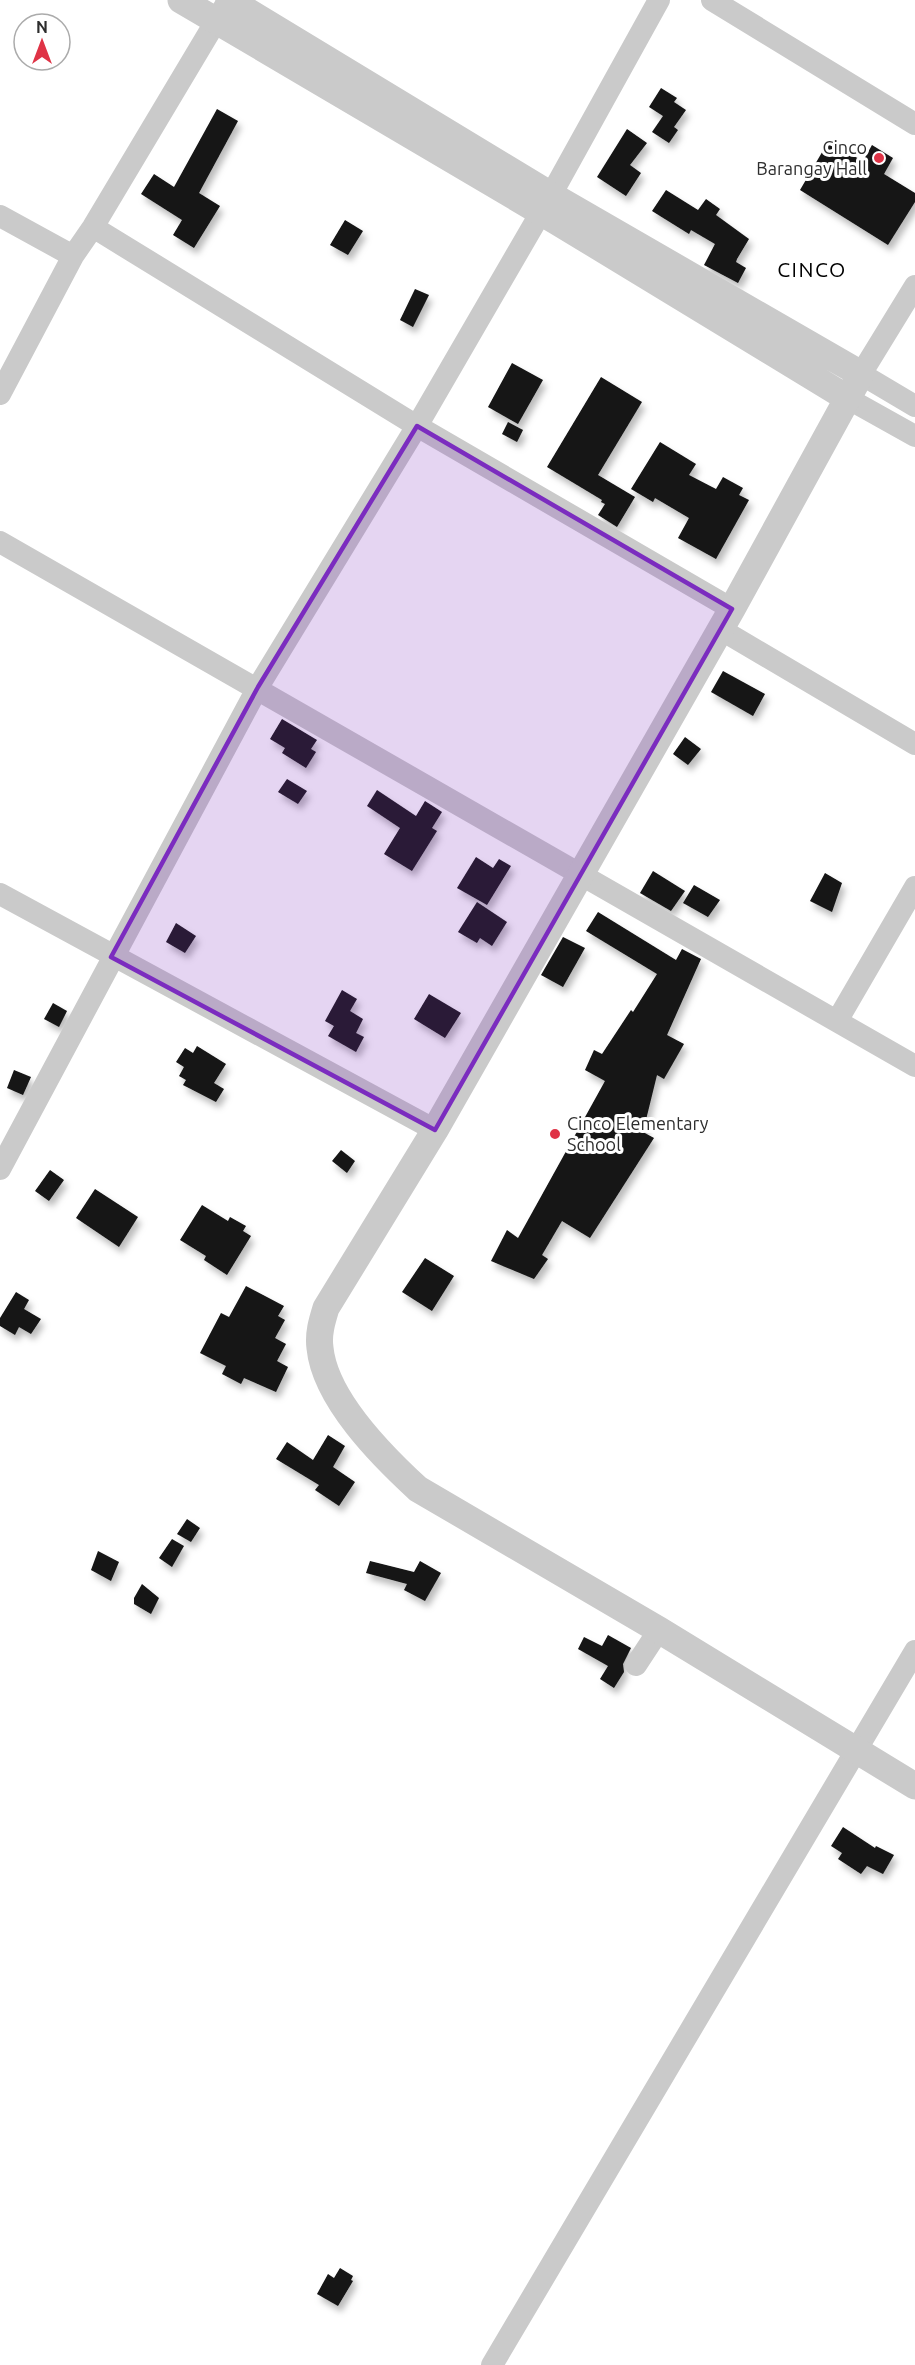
<svg xmlns="http://www.w3.org/2000/svg" width="915" height="2365" viewBox="0 0 915 2365" font-family="Ubuntu,sans-serif">
  <defs>
    <filter id="shadow"><feDropShadow dx="3.5" dy="6" stdDeviation="3" flood-color="#0004"/></filter>
  </defs>
  <rect width="100%" height="100%" fill="#fff"/>
  <path fill="#141414" filter="url(#shadow)" d="M 661,88 L 677,98 L 674,102 L 686,110 L 674,127 L 678,130 L 669,143 L 652,132 L 663,116 L 649,107 Z
    M 217,109 L 238,121 L 199,193 L 220,206 L 194,248 L 173,235 L 182,220 L 141,194 L 154,174 L 174,187 Z
    M 627,129 L 647,143 L 630,165 L 641,173 L 626,196 L 597,177 Z
    M 828,142 L 863,161 L 872,145 L 893,158 L 884,174 L 915,193 L 915,202 L 888,245 L 800,190 Z
    M 666,190 L 698,210 L 706,199 L 720,209 L 716,215 L 749,239 L 737,259 L 736,262 L 746,268 L 738,283 L 704,265 L 715,244 L 691,230 L 689,234 L 652,211 Z
    M 345,220 L 363,231 L 348,255 L 330,245 Z
    M 415,289 L 429,295 L 413,327 L 400,320 Z
    M 512,363 L 543,380 L 518,424 L 488,407 Z
    M 601,377 L 642,402 L 598,475 L 635,497 L 617,527 L 598,515 L 605,504 L 601,502 L 602,500 L 547,467 Z
    M 508,422 L 523,430 L 517,442 L 502,434 Z
    M 660,442 L 696,464 L 689,475 L 716,489 L 723,477 L 743,488 L 739,495 L 749,500 L 716,559 L 678,538 L 689,518 L 655,498 L 653,502 L 631,489 Z
    M 723,671 L 765,694 L 753,716 L 711,692 Z
    M 282,719 L 317,740 L 311,749 L 316,752 L 306,768 L 282,753 L 285,748 L 270,739 Z
    M 685,737 L 701,749 L 688,765 L 673,754 Z
    M 287,779 L 307,791 L 298,804 L 278,792 Z
    M 377,790 L 416,816 L 425,801 L 442,812 L 432,828 L 437,831 L 412,871 L 384,854 L 400,828 L 367,806 Z
    M 476,857 L 493,868 L 499,859 L 511,866 L 487,905 L 457,888 Z
    M 653,871 L 685,891 L 671,911 L 640,893 Z
    M 825,873 L 842,883 L 832,912 L 810,901 Z
    M 694,885 L 720,900 L 708,917 L 683,903 Z
    M 477,902 L 507,922 L 492,946 L 480,938 L 477,943 L 458,932 Z
    M 598,912 L 676,960 L 682,949 L 701,959 L 667,1035 L 684,1044 L 664,1079 L 657,1075 L 643,1132 L 654,1138 L 590,1238 L 562,1221 L 542,1255 L 548,1259 L 534,1279 L 491,1261 L 507,1230 L 518,1238 L 605,1081 L 585,1070 L 594,1050 L 602,1054 L 631,1010 L 633,1012 L 657,974 L 586,931 Z
    M 176,923 L 196,936 L 185,953 L 166,942 Z
    M 563,937 L 585,948 L 563,987 L 541,975 Z
    M 342,990 L 357,999 L 350,1011 L 363,1019 L 356,1033 L 364,1037 L 356,1052 L 328,1036 L 334,1026 L 325,1021 Z
    M 429,994 L 461,1013 L 445,1038 L 414,1019 Z
    M 53,1003 L 67,1011 L 59,1027 L 44,1019 Z
    M 197,1046 L 226,1064 L 214,1083 L 224,1089 L 216,1102 L 183,1085 L 186,1080 L 179,1076 L 184,1067 L 176,1062 L 185,1048 L 193,1053 Z
    M 14,1070 L 31,1077 L 23,1095 L 7,1088 Z
    M 341,1150 L 355,1161 L 347,1173 L 332,1161 Z
    M 50,1170 L 64,1180 L 49,1201 L 35,1191 Z
    M 95,1189 L 138,1217 L 119,1247 L 76,1218 Z
    M 202,1205 L 228,1221 L 230,1217 L 246,1226 L 243,1231 L 251,1236 L 227,1275 L 204,1260 L 206,1256 L 180,1240 Z
    M 425,1258 L 454,1276 L 432,1311 L 402,1292 Z
    M 246,1286 L 284,1306 L 278,1316 L 285,1320 L 275,1338 L 286,1344 L 277,1361 L 288,1367 L 276,1392 L 244,1378 L 241,1384 L 222,1374 L 226,1366 L 200,1353 L 221,1313 L 229,1317 Z
    M 16,1292 L 29,1300 L 24,1309 L 41,1319 L 31,1334 L 19,1327 L 15,1335 L 0,1326 L 0,1318 Z
    M 328,1435 L 345,1446 L 333,1467 L 355,1482 L 339,1506 L 315,1490 L 319,1485 L 276,1459 L 287,1442 L 313,1460 Z
    M 187,1519 L 200,1528 L 191,1542 L 177,1534 Z
    M 172,1539 L 184,1546 L 172,1567 L 159,1558 Z
    M 98,1551 L 119,1562 L 111,1581 L 91,1570 Z
    M 370,1561 L 414,1572 L 420,1561 L 441,1573 L 425,1601 L 404,1590 L 407,1584 L 366,1573 Z
    M 142,1584 L 159,1598 L 151,1614 L 134,1604 L 134,1598 Z
    M 608,1635 L 631,1648 L 623,1664 L 624,1672 L 614,1688 L 600,1679 L 608,1666 L 578,1649 L 584,1637 L 602,1646 Z
    M 843,1827 L 875,1848 L 876,1846 L 894,1855 L 883,1874 L 867,1866 L 861,1874 L 838,1859 L 842,1853 L 831,1846 Z
    M 340,2268 L 353,2276 L 351,2280 L 353,2281 L 338,2306 L 317,2294 L 328,2274 L 334,2278 Z"/>
  <g fill="none" stroke-linecap="round" stroke-linejoin="round">
    <path stroke="#cacaca" stroke-width="22" d="M 712,0 L 915,124
      M 0,216 L 73,256
      M 93,227 L 417,426 L 732,609
      M 915,286 L 861,374 L 915,406
      M 0,394 L 73,256 L 93,227 L 225,6
      M 847,398 L 915,436
      M 0,542 L 915,1066
      M 720,629 L 915,744
      M 0,894 L 435,1130
      M 837,1021 L 915,887
      M 0,1169 L 258,687 L 417,426 L 551,195 L 659,0
      M 636,1665 L 659,1630
      M 492,2365 L 915,1651"/>
    <path stroke="#cacaca" stroke-width="27" d="M 181,0 L 556,221 L 847,398
      M 229,0 L 551,195 L 861,374 L 732,609 L 435,1130 L 326,1308 C 322,1321 318,1334 320,1348 C 325,1399 382,1456 418,1489 L 659,1630 L 915,1786"/>
  </g>
  <path fill="#7b2cbf" fill-opacity="0.2" stroke="#7b2cbf" stroke-width="4.5" stroke-linejoin="round" d="M 417,426 L 732,609 L 435,1130 L 111,957 L 258,687 Z"/>
  <g fill="#df3346" stroke="#fff" stroke-width="2">
    <circle cx="879" cy="158" r="6"/>
    <circle cx="555" cy="1134" r="6"/>
  </g>
  <g text-anchor="middle" stroke-width="6" stroke-linejoin="round" paint-order="stroke">
    <g font-size="18" fill="#2d2d2d" stroke="#fff" text-anchor="end">
      <text x="867" y="154">Cinco<tspan x="867" dy="21">Barangay Hall</tspan></text>
      <text x="567" y="1130" text-anchor="start">Cinco Elementary<tspan x="567" dy="21">School</tspan></text>
    </g>
    <g font-size="21" letter-spacing="1.5" fill="#000" stroke="#fff">
      <text x="812" y="277">CINCO</text>
    </g>
  </g>
  <g transform="translate(42 42)"><circle r="28" fill="#ffffff" stroke="#ababab" stroke-width="1.5"/>
  <path d="M0-4.5L10 22L0 15L-10 22Z" fill="#df3346"/>
  <text y="-9" font-size="16" font-weight="bold" text-anchor="middle" fill="#2d2d2d">N</text>
  </g>
</svg>
